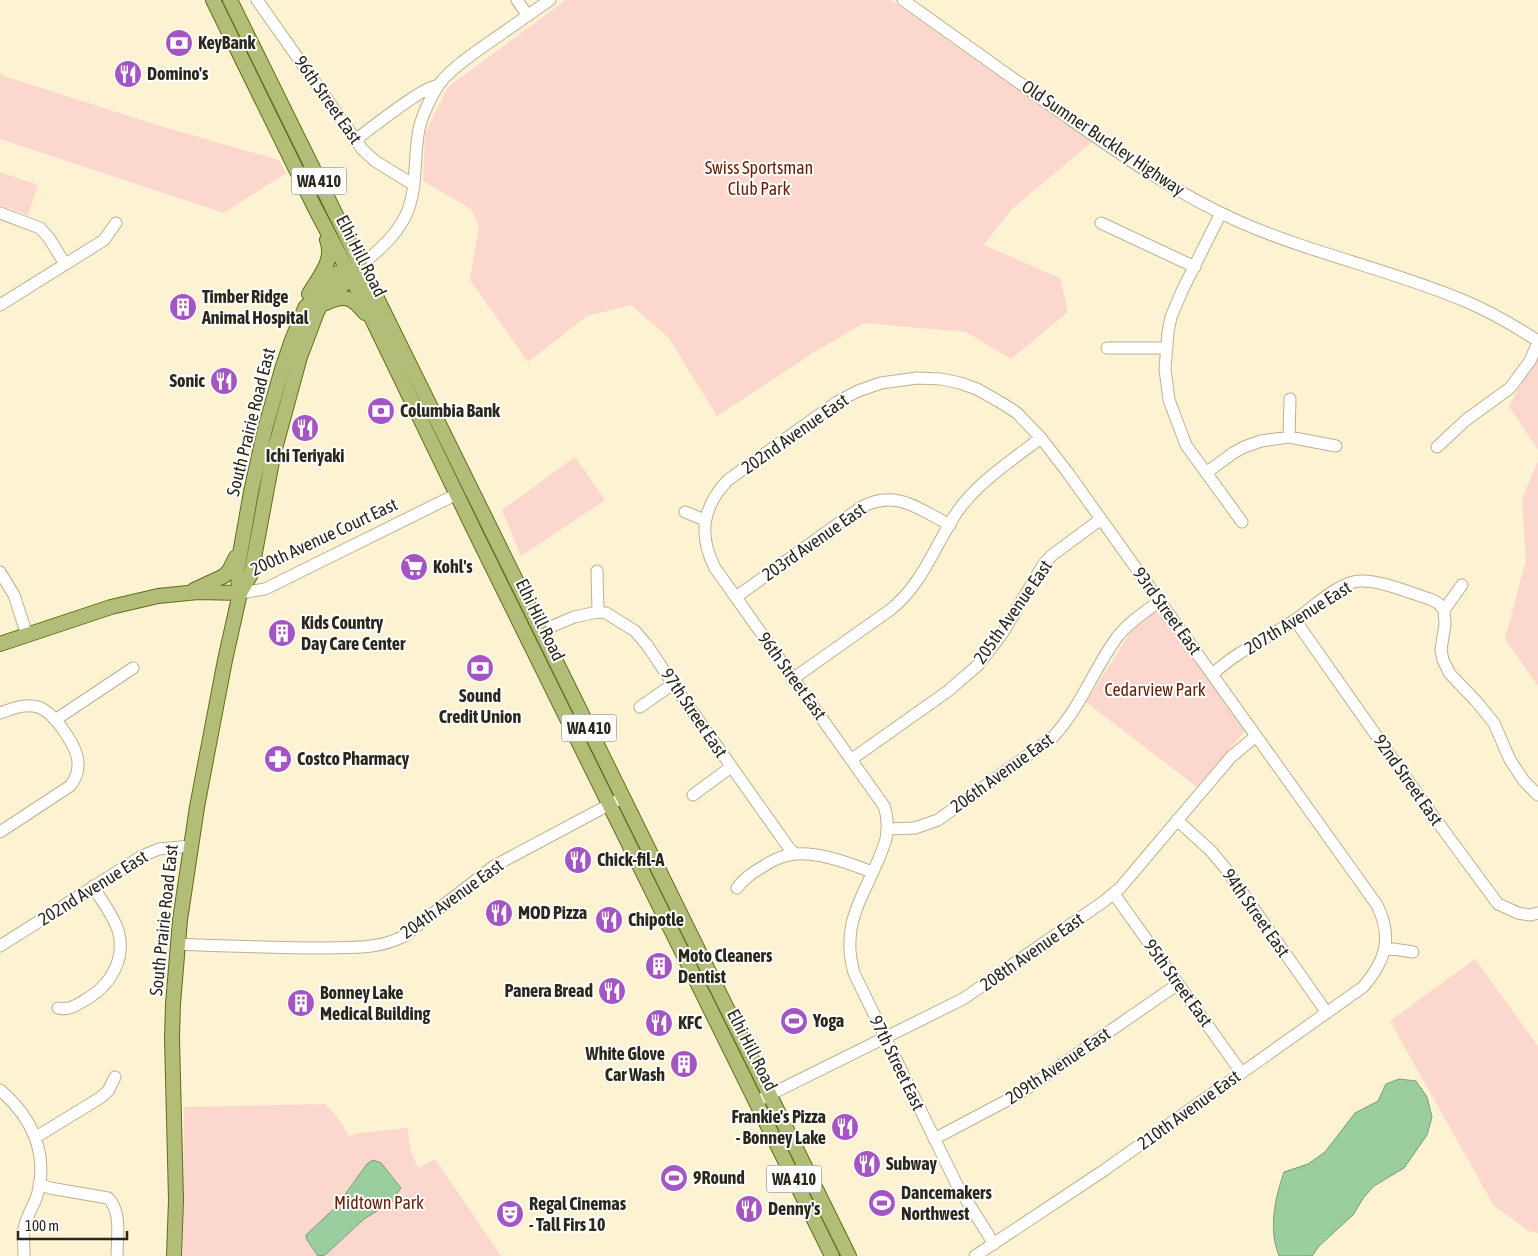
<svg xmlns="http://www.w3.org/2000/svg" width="1538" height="1256" viewBox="0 0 1538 1256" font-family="'Asap Condensed',sans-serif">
  <rect width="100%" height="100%" fill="#fdf3d2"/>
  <path fill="#fbd7cd" d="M 566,0 L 891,0 L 1092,142 L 1011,210 L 984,245 L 1060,278 L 1068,312 L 1011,359 L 966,332 L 864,323 L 816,351 L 717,416 L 668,337 L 631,305 L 587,316 L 528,362 L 470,280 L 479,225 L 471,209 L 423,181 L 425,133 L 448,87 Z
    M 0,73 L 4,76 L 157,125 L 279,160 L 286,173 L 224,213 L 0,139 Z
    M 0,172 L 38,185 L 28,215 L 0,206 Z
    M 1538,353 L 1538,450 L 1509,406 Z
    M 575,457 L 605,500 L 521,556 L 502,510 Z
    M 1538,461 L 1538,686 L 1505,639 L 1526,560 L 1522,499 Z
    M 1160,611 L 1244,727 L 1244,732 L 1197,787 L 1086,702 L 1136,624 L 1152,613 Z
    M 1475,959 L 1538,1046 L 1538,1233 L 1529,1231 L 1494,1206 L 1390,1021 Z
    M 325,1104 L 338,1118 L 349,1136 L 359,1133 L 408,1128 C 409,1143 410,1155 419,1168 L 435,1159 L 501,1256 L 183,1256 L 184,1107 Z"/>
  <path fill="#9bce9f" stroke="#799c77" d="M 1399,1079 L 1416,1081 L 1427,1097 L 1432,1117 L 1427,1135 L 1404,1168 L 1374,1186 L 1364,1197 L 1353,1215 L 1319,1246 L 1312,1256 L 1279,1256 C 1268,1228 1275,1199 1284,1172 L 1308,1164 L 1325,1152 L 1355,1113 L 1378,1101 L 1386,1084 Z
    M 373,1160 L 381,1163 L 401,1188 L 395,1196 L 395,1200 L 364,1219 L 325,1255 L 318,1256 L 307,1240 L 306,1235 L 336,1207 L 367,1164 Z"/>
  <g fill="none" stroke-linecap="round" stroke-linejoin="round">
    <g stroke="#bcb192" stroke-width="13">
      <path id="minor" d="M 257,0 L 362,149 L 375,161 L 414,185
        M 517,0 L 528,16
        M 903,0 C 956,38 1010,76 1063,114 C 1120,154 1176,194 1240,222 C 1313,254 1392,270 1465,301 C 1491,312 1515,326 1538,341
        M 355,140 C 369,130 425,85 437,86
        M 0,213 L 40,228 L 49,238 L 65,264
        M 1221,213 L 1182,291 L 1171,317 L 1168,332 L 1165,369 L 1169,400 L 1186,445 L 1242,522
        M 1101,223 L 1195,267
        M 355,269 C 376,254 399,234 408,210 C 417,186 414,160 418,135 C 420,119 428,103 436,89 C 445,73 470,56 484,46 C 506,31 528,15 550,0
        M 0,305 L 104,240 L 116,223
        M 1107,348 L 1167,348
        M 1289,437 L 1290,399
        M 1437,447 L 1466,420 L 1510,388 L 1530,361 L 1538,342
        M 1206,473 L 1233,453 L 1244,447 L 1261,441 L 1289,437 L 1336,446
        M 685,512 L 705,520
        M 597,571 L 598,612
        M 0,572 L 14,595 L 27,635
        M 1462,585 L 1444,610 L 1445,624 L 1441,650 L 1443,660 L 1450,674 L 1476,701 L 1494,723 L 1510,760 L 1524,781 L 1538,795
        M 240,593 L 265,589 L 457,494
        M 736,597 L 860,508 C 895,488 919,509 950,525
        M 1295,620 L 1428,809 L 1498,904 L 1518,913 L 1530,915 L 1538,913
        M 541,631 L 574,617 L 598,612 L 606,613 L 635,631 L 647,645 L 673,684 L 789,848 L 795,854
        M 1213,674 C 1237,651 1268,638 1295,620 C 1314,607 1338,582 1360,581 C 1381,580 1410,593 1430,599 L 1438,603 L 1444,610
        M 794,678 L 890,610 C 923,584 935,545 957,512 C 977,483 1013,459 1041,438
        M 640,707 L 673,684
        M 0,713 C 12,709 25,703 38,707 C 54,712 79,748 78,765 C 78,773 75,780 70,786 L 0,832
        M 55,720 L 133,668
        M 852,759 L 948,691 L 978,665 L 1002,634 L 1043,565 L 1051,556 L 1101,519
        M 693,795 L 731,767
        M 1177,820 L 1211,851 L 1226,869 L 1327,1013
        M 888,829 L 915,828 L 938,820 L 1053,737 C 1081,707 1094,668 1118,636 C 1129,622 1145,612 1160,601
        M 737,888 C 744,878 753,872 764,866 C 770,862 778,858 785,856 C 810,848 849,863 872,872
        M 1114,894 L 1241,1072
        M 177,944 C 225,946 273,948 320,948 C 349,947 378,950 404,936 L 494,866 L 616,801
        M 0,946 L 142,856 L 159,849 L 191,846
        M 1386,948 L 1413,952
        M 58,1008 C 70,1011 80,1003 90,997 C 112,983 126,957 118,930 C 113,915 101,900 93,886
        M 0,1090 C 32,1117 49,1154 37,1196 C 33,1207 26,1217 24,1229 C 23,1238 24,1247 24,1256
        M 757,1101 L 963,999 L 1103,902 L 1120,888 L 1231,757 L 1256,736
        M 36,1137 L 100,1098 L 108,1091 L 115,1077
        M 934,1139 L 1019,1094 L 1178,984
        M 39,1184 L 50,1188 L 108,1198 C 122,1211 117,1238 117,1256
        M 975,1256 L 1103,1171 L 1363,987 C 1386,960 1393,938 1377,905 L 1068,473 L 1041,438 L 1017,413 L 1005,405 L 977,389 L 960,383 L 941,379 L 917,378 L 881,383 L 858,391 L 837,402 L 728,480 C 702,507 698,535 715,568 L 884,806 C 888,817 888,827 886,839 C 871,889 838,917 854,973 L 957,1185 L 994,1244"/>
    </g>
    <g stroke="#626d1b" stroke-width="16">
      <path id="major" d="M 213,0 L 314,206 L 361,296 L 475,532 L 832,1256
        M 230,0 L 849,1256
        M 309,294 C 319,277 335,260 327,240
        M 326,303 C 345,294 352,297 365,313
        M 194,590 L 224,576 L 229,571 L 236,557
        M 240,593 L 237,571 L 251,492 L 265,429 L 283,366 L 292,340 L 305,308 L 337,273 L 350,273
        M 0,644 L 111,607 L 158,596 L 198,592 L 240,593
        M 174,1256 L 176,1200 L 172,1038 L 173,1004 L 180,920 L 197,807 L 225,660 L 240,593 L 251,574 L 273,456 L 300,357 L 317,312 L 323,301 L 345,283 L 350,273"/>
    </g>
    <use href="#minor" stroke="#fff" stroke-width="11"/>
    <use href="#major" stroke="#b2be77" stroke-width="14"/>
  </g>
  <defs>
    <g id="bank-disc" transform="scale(1.4375)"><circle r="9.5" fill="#a554c4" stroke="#fff"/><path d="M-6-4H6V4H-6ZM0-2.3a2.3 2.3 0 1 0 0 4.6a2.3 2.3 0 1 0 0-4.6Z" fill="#fff"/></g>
    <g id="restaurant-disc" transform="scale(1.4375)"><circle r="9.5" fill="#a554c4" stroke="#fff"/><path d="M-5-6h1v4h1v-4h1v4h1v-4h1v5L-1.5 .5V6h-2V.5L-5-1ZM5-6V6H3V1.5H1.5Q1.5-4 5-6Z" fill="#fff"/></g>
    <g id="building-disc" transform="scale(1.4375)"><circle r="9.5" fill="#a554c4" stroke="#fff"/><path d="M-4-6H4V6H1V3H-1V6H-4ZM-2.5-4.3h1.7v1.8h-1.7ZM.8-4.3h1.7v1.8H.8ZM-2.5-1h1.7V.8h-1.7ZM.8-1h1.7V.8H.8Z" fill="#fff"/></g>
    <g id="supermarket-disc" transform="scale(1.4375)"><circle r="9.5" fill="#a554c4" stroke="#fff"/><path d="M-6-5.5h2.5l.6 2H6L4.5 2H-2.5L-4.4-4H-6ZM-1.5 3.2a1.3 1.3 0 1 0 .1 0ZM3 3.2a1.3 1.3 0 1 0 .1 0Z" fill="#fff"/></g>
    <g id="pharmacy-disc" transform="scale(1.4375)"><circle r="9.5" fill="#a554c4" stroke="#fff"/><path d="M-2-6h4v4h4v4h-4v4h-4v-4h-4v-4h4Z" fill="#fff"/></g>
    <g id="stadium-disc" transform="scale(1.4375)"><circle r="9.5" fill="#a554c4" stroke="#fff"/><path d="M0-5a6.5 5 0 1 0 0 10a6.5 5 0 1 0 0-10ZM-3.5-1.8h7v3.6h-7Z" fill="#fff"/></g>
    <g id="theatre-disc" transform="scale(1.4375)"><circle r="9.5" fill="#a554c4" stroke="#fff"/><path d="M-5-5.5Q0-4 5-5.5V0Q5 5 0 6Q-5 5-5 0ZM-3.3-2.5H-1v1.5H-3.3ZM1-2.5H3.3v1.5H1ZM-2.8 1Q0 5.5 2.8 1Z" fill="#fff"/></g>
  </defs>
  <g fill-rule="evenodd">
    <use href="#bank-disc" x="179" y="43"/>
    <use href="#restaurant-disc" x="128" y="74"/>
    <use href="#building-disc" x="183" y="307"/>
    <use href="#restaurant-disc" x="224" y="381"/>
    <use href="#bank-disc" x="381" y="411"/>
    <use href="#restaurant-disc" x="305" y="428"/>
    <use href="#supermarket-disc" x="414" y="567"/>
    <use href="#building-disc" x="282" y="633"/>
    <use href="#bank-disc" x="480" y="668"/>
    <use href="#pharmacy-disc" x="278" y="759"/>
    <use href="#restaurant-disc" x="578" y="860"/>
    <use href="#restaurant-disc" x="499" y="913"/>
    <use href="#restaurant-disc" x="609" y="920"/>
    <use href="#building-disc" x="659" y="966"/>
    <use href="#restaurant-disc" x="612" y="991"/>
    <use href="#building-disc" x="301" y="1003"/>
    <use href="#stadium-disc" x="794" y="1021"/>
    <use href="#restaurant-disc" x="659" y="1023"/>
    <use href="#building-disc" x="684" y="1064"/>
    <use href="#restaurant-disc" x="845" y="1127"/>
    <use href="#restaurant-disc" x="867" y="1164"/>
    <use href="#stadium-disc" x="674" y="1178"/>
    <use href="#stadium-disc" x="882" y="1203"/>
    <use href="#restaurant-disc" x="749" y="1209"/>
    <use href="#theatre-disc" x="510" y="1214"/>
  </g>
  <g text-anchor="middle" stroke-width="4" stroke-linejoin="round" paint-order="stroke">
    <g fill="#fff" stroke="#6b685f" stroke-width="1">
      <rect x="291.5" y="167.5" width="55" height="27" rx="4"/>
      <rect x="561.5" y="714.5" width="55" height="27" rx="4"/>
      <rect x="766.5" y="1165.5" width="55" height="27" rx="4"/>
    </g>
    <g font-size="16" font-weight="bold" fill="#2b271a">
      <text x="319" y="187">WA 410</text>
      <text x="589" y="734">WA 410</text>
      <text x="794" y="1185">WA 410</text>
    </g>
    <g font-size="18" font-weight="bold" fill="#2b271a" stroke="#fff" text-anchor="start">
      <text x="198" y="49">KeyBank</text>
      <text x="147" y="80">Domino's</text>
      <text x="202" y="303">Timber Ridge<tspan x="202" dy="21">Animal Hospital</tspan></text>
      <text x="205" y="387" text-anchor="end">Sonic</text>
      <text x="400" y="417">Columbia Bank</text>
      <text x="305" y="462" text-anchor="middle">Ichi Teriyaki</text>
      <text x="433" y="573">Kohl's</text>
      <text x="301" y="629">Kids Country<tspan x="301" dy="21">Day Care Center</tspan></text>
      <text x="480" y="702" text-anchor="middle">Sound<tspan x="480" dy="21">Credit Union</tspan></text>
      <text x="297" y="765">Costco Pharmacy</text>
      <text x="597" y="866">Chick-fil-A</text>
      <text x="518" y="919">MOD Pizza</text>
      <text x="628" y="926">Chipotle</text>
      <text x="678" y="962">Moto Cleaners<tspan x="678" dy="21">Dentist</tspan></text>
      <text x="593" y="997" text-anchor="end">Panera Bread</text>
      <text x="320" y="999">Bonney Lake<tspan x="320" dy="21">Medical Building</tspan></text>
      <text x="813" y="1027">Yoga</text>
      <text x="678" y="1029">KFC</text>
      <text x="665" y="1060" text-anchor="end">White Glove<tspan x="665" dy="21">Car Wash</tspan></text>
      <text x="826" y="1123" text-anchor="end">Frankie's Pizza<tspan x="826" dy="21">- Bonney Lake</tspan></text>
      <text x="886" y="1170">Subway</text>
      <text x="693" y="1184">9Round</text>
      <text x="901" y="1199">Dancemakers<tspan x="901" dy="21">Northwest</tspan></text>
      <text x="529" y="1210">Regal Cinemas<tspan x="529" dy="21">- Tall Firs 10</tspan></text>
      <text x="768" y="1215">Denny's</text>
    </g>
    <g font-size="18" fill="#2b271a" stroke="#fff">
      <text transform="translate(328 100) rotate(55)" y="6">96th Street East</text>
      <text transform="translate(1103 138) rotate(34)" y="6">Old Sumner Buckley Highway</text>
      <text transform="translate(361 256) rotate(63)" y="6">Elhi Hill Road</text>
      <text transform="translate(251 422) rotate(-76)" y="6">South Prairie Road East</text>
      <text transform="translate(795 434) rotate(-35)" y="6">202nd Avenue East</text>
      <text transform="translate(324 537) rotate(-25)" y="6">200th Avenue Court East</text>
      <text transform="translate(814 542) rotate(-35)" y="6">203rd Avenue East</text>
      <text transform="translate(1167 611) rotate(54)" y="6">93rd Street East</text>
      <text transform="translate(1013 612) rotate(-55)" y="6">205th Avenue East</text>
      <text transform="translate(1298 618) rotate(-32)" y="6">207th Avenue East</text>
      <text transform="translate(540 620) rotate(64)" y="6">Elhi Hill Road</text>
      <text transform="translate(792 676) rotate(54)" y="6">96th Street East</text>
      <text transform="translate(694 713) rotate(56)" y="6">97th Street East</text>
      <text transform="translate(1002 773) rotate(-36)" y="6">206th Avenue East</text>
      <text transform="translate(1408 780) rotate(55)" y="6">92nd Street East</text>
      <text transform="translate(93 888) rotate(-32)" y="6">202nd Avenue East</text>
      <text transform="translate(452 899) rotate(-36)" y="6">204th Avenue East</text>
      <text transform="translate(1256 913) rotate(55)" y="6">94th Street East</text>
      <text transform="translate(164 920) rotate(-84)" y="6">South Prairie Road East</text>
      <text transform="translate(1032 952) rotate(-35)" y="6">208th Avenue East</text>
      <text transform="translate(1178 983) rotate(54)" y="6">95th Street East</text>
      <text transform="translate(752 1050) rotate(63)" y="6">Elhi Hill Road</text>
      <text transform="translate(897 1063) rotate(64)" y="6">97th Street East</text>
      <text transform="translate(1058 1066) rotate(-34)" y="6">209th Avenue East</text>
      <text transform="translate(1189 1110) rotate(-36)" y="6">210th Avenue East</text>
    </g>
    <g font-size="18" fill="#691d02" stroke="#fff">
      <text x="759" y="174">Swiss Sportsman<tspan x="759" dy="21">Club Park</tspan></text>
      <text x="1155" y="696">Cedarview Park</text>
      <text x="379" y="1209">Midtown Park</text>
    </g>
  </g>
  <path d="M18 1231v8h109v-8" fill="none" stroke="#2b271a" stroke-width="2.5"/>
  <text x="25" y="1231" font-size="15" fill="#2b271a" stroke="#ffffff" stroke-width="4" paint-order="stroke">100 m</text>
</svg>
